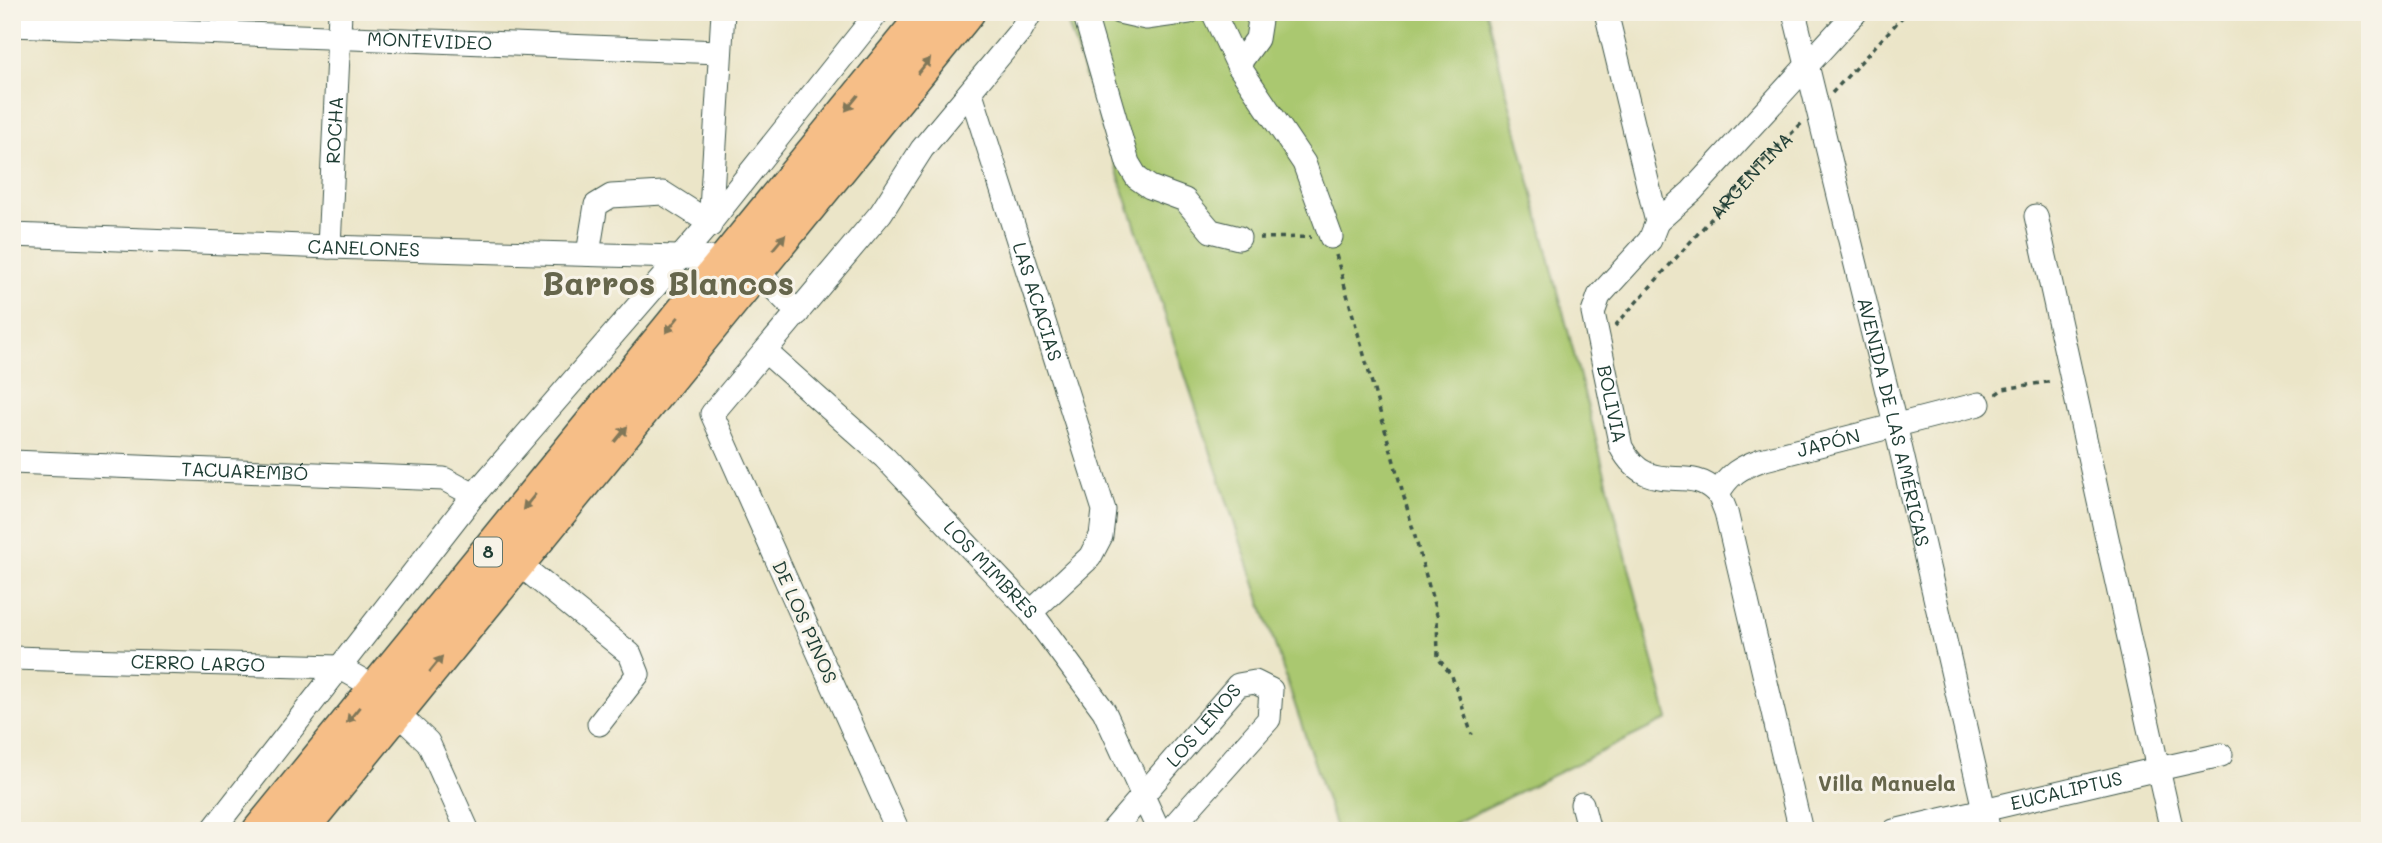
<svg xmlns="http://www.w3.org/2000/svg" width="2382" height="843" viewBox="0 0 2382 843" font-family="Mali,sans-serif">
  <rect width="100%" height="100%" fill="#f7f3e8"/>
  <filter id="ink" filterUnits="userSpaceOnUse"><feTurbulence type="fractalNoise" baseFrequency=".0143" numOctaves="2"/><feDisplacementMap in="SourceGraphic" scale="14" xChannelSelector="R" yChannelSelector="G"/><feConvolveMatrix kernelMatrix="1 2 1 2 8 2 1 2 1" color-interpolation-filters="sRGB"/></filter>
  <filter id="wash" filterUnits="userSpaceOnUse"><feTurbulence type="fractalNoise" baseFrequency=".00686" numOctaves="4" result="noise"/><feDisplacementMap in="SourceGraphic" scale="28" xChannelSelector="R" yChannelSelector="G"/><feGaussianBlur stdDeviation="1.57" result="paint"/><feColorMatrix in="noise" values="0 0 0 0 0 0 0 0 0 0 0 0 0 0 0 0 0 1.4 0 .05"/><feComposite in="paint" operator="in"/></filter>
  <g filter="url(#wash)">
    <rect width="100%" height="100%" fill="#ebe5c8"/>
    <path fill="#aac86f" stroke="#648252" stroke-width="2" d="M 1064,12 L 1486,12 L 1668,719 L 1439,831 L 1337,831 Z"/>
  </g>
  <g filter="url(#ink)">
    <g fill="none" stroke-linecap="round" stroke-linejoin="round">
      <g stroke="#3e564a" stroke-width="25">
        <g id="minor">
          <path d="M 1084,12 L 1128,163 L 1137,178 L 1150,187 L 1185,200 L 1211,231 L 1239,238"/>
          <path d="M 1119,12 L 1146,18 L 1189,12"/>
          <path d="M 1213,12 L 1238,65 L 1304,163 L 1331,237"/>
          <path id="s2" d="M 1606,12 L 1657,222 L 1650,240 L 1599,296 L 1593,313 L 1621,447 C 1649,500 1688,462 1716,492 C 1721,497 1723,505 1726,512 L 1801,831"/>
          <path id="s3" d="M 1794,12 L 1895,424 L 1989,831"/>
          <path id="s4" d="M 12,25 L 720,52"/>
          <path d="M 1238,65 L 1257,39 L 1260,20 L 1254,12"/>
          <path id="s5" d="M 971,93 L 1104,510 L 1101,536 L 1090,557 L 1031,612"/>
          <path d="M 2036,216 L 2158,769 L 2221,755"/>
          <path d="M 1657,222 L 1692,191 L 1856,12"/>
          <path d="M 710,226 L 723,12"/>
          <path id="s6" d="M 12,235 L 329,247 L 713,258"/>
          <path id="s7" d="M 329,247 L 340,12"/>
          <path d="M 588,254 L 596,205 L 611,196 L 663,193 L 710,223"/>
          <path d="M 756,270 L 798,313"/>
          <path id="s8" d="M 766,352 L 885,458 L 1031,612 L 1104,711 L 1159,831"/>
          <path id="s9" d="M 12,462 L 444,479 L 474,495"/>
          <path id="s10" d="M 1718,494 C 1728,474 1742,467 1761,460 L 1979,404"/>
          <path d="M 518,563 L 630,654 L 638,674 L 599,724"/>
          <path id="s11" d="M 12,658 L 339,667 L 376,688"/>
          <path d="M 396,712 L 428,742 L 468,831"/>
          <path d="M 1582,804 L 1589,831"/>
          <path d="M 212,831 L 474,495 L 710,223 L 878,12"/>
          <path d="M 898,831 L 712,414 L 881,213 L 922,149 L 1021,30 L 1031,12"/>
          <path id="s12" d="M 1112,831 L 1238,685 L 1255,682 L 1271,690 L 1269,719 L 1169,831"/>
          <path id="s13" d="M 1894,831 L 2158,769 L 2172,831"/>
        </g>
      </g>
      <g stroke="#3e564a" stroke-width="36">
        <path id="highway" d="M 259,831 L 927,12
          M 300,831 L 968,12"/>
      </g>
      <g stroke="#3e564a" stroke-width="3.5" stroke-dasharray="5 5" stroke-linecap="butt">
        <path d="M 1832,93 L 1907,12"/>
        <path d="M 1259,238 L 1311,237"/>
        <path d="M 1336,255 L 1437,615 L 1438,658 L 1452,676 L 1472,735"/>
        <path id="s1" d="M 1615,326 L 1763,161 L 1802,123"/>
        <path d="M 1996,394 L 2003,389 L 2053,381"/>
      </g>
      <use href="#minor" stroke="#fff" stroke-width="23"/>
      <use href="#highway" stroke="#f6be87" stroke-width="33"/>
    </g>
    <defs><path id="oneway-solid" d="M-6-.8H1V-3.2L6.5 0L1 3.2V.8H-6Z" transform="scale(1.75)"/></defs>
    <g fill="#807759">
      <use href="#oneway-solid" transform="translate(924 66) rotate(-51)"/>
      <use href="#oneway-solid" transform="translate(852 103) rotate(129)"/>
      <use href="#oneway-solid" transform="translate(779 242) rotate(-50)"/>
      <use href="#oneway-solid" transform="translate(672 325) rotate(129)"/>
      <use href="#oneway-solid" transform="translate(621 434) rotate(-51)"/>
      <use href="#oneway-solid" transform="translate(529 502) rotate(129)"/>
      <use href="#oneway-solid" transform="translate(436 664) rotate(-51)"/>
      <use href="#oneway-solid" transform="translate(353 715) rotate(129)"/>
    </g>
  </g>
  <g text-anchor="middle" stroke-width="6" stroke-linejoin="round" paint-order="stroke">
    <rect fill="#f7f3e8" stroke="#60746a" stroke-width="2" x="474" y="537.5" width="28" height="29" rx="5"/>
    <g font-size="18" font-weight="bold" fill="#1f3d34">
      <text x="488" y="558">8</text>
    </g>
    <g font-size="19" fill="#1f3d34" stroke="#f7f3e8">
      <text dy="7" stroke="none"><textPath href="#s4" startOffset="418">MONTEVIDEO</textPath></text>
      <text dy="7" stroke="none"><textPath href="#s7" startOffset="117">ROCHA</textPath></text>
      <text dy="7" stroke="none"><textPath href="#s1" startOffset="203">ARGENTINA</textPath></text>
      <text dy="7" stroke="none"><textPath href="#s6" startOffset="352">CANELONES</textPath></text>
      <text dy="7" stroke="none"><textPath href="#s5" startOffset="219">LAS ACACIAS</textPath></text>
      <text dy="7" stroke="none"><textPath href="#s2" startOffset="422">BOLIVIA</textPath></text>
      <text dy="7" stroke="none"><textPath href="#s3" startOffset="422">AVENIDA DE LAS AMÉRICAS</textPath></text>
      <text dy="7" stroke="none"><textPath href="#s10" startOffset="126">JAPÓN</textPath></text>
      <text dy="7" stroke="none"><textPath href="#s9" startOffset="233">TACUAREMBÓ</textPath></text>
      <text dy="7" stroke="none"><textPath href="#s8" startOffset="313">LOS MIMBRES</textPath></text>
      <text transform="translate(805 622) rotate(66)" y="7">DE LOS PINOS</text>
      <text dy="7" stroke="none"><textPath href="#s11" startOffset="186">CERRO LARGO</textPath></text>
      <text dy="7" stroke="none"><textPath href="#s12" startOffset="140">LOS LEÑOS</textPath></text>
      <text dy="7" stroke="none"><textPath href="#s13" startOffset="177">EUCALIPTUS</textPath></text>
    </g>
    <g font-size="21" font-weight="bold" fill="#66664c" stroke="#f7f3e8">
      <text x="1887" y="791">Villa Manuela</text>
    </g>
    <g font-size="33" font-weight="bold" fill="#66664c" stroke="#f7f3e8">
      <text x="668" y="295">Barros Blancos</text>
    </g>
  </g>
  <rect width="2382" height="843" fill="none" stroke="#f7f3e8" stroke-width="42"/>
</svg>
